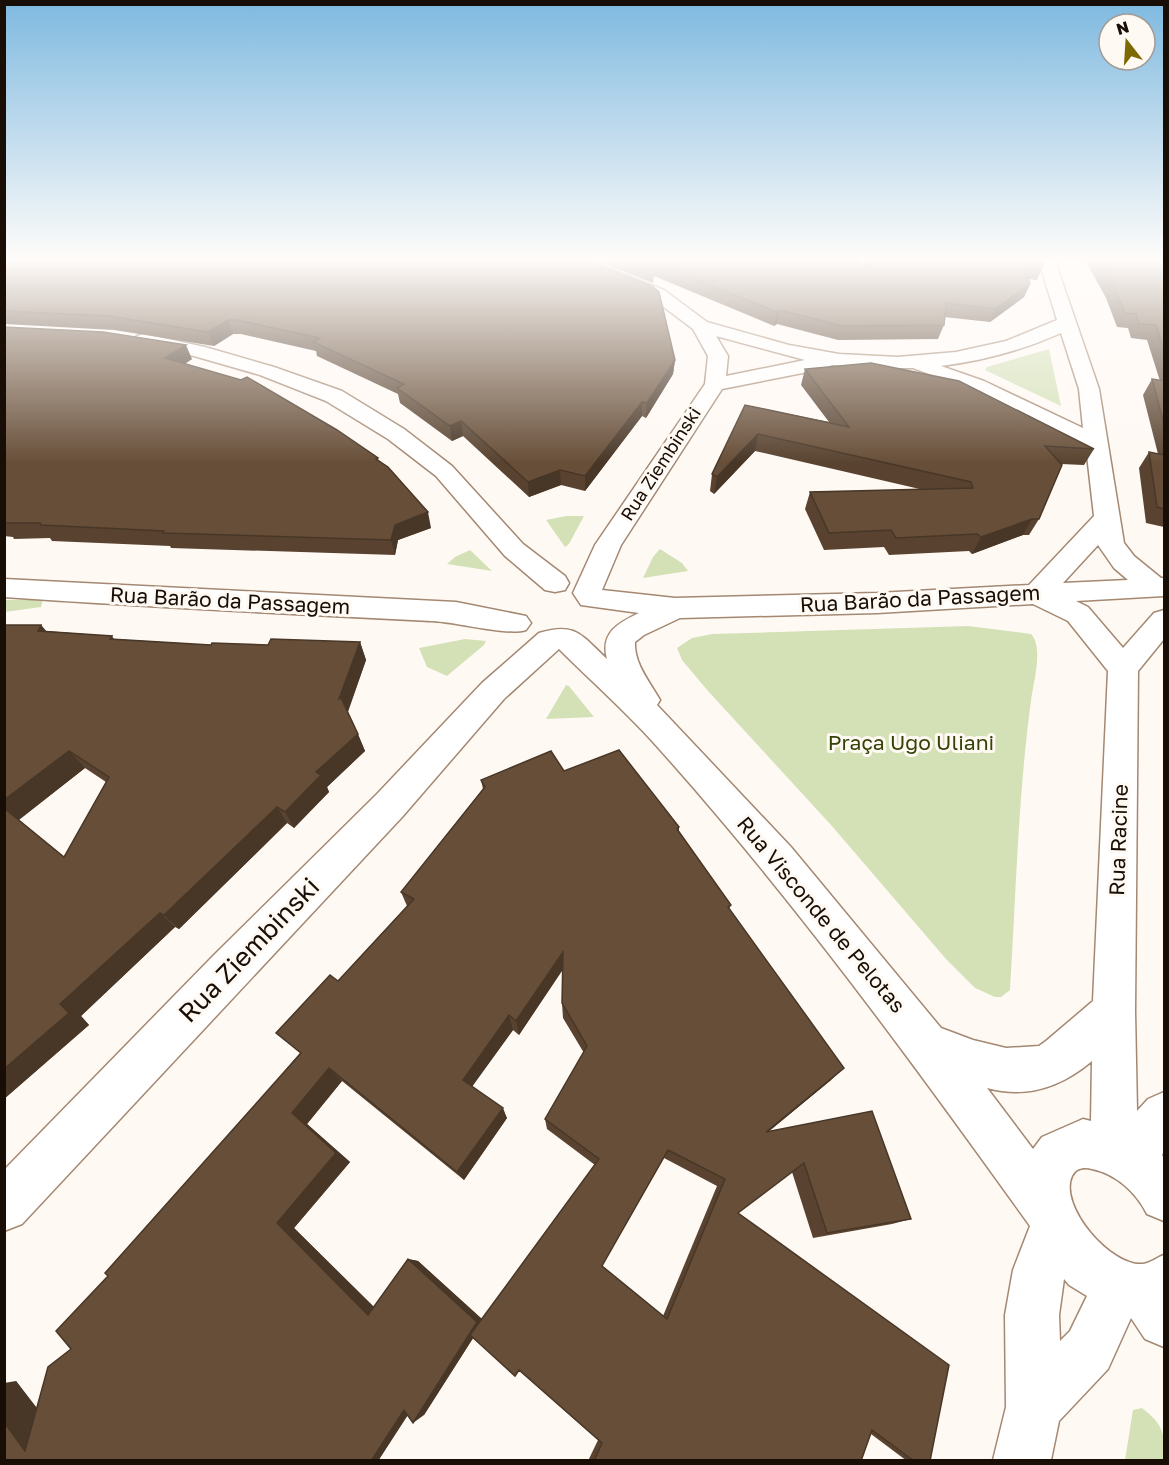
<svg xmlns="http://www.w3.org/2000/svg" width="1169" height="1465" viewBox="0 0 1169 1465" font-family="'Golos Text',sans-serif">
  <rect width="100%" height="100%" fill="#fff9f4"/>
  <path fill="#d4e1b7" d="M 1049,349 L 1061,406 L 985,370 L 987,367 Z
    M 566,516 L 584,516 L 569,544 L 565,547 L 546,520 Z
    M 660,549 L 682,563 L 688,571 L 643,578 L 653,557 Z
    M 470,550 L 492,571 L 447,564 L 455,557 Z
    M 43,599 L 41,607 L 5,612 L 4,600 Z
    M 968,626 L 1031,634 C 1044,648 1033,683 1031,701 C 1018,796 1016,894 1010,990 L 1001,997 L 995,997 L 975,988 L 946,959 L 831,825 L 708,691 L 682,660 L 677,648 L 692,638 L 712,634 Z
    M 465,639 L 486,641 L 484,645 L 447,676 L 427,667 L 419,648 Z
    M 566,685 L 569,686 L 594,717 L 546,719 Z
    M 1142,1408 C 1164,1425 1165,1434 1164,1460 L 1125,1460 L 1133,1410 Z"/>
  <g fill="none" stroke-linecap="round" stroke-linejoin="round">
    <g stroke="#a48871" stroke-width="3">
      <path id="street" d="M 561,258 L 583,258 L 664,290 L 707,322 L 789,345 L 839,354 L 898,357 L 956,352 L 1006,341 L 1057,320 L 1038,258 L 1054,258 L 1099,389 L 1124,543 L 1134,556 L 1161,578 L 1164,578 L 1164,596 L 1076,601 L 1088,607 L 1123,648 L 1154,613 L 1164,610 L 1164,639 L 1138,671 L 1135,1011 L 1137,1111 L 1148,1099 L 1164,1092 L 1164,1151 L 1162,1155 L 1164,1158 L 1164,1221 L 1147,1214 C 1136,1192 1116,1174 1092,1169 C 1084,1167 1076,1168 1072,1176 C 1058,1206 1111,1267 1143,1264 C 1150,1263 1158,1257 1164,1255 L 1164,1347 L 1145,1339 L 1131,1318 L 1108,1369 L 1059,1421 L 1051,1460 L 993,1460 L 1006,1407 L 1005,1315 L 1013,1270 L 1030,1226 C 911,1060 790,894 653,742 C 623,709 590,680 559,649 L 504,699 L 403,816 L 22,1224 L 4,1231 L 4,1170 L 214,955 L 377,794 L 482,683 L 539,633 C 576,622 581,635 607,659 C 600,633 618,623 639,613 L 581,605 L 573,593 L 595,545 L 705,384 L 708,356 L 693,329 L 652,298 L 563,261 ZM 1061,333 L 1079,389 L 1083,428 L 984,381 L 941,366 C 982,361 1023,350 1061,333 ZM 716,336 L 805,360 L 726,376 L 728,356 ZM 832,365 L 868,368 L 913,368 L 970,389 L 1086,446 L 1094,516 L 1029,585 L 877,593 L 675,598 L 602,590 L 621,545 L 722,389 L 823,369 ZM 1098,545 L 1114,568 L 1128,580 L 1063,583 ZM 1033,604 L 1068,621 L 1108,671 L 1093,1001 L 1046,1041 L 1039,1046 L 1006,1048 L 973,1040 L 941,1028 L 791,847 L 657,705 L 660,700 C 650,682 634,664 635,642 L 644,635 L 680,618 L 877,613 ZM 1092,1061 L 1091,1121 L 1083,1119 L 1042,1137 L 1033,1149 L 987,1088 C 1027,1099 1061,1087 1092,1061 ZM 1064,1279 L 1069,1285 L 1087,1296 L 1070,1331 L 1060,1341 L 1059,1315 Z
        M 144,334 L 205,347 L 274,367 L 342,391 L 404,429 L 452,466 L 523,544 L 565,576 L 569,583 L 565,590 L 555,592 L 545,590 L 505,556 L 436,476 L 388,439 L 326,401 L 260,375 L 194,356 L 137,344 L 134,340 L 137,336 Z
        M 4,579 L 456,602 L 526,616 L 531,623 L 526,630 C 506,636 457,622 432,621 C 290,614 147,607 4,597 Z"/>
    </g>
    <use href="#street" fill="#fff" fill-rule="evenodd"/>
  </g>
  <path fill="#594330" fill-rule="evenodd" d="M 4,258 L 675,360 L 673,374 L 646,418 L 642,416 L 585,491 L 561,485 L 529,497 L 463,436 L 452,441 L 400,403 L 398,394 L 317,356 L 316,351 L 241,334 L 233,334 L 214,346 L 114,330 L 4,324 Z
    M 589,258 L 853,258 L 859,263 L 867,265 L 862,258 L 1039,258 L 1043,266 L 1037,280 L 1029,279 L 1030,284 L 1024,297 L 990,322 L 944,317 L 944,325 L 938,339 L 838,340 L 777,324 L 774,326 L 654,276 L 653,283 Z
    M 1084,258 L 1164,258 L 1164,527 L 1146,523 L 1139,468 L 1149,452 L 1158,454 L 1143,395 L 1152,379 L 1160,381 L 1147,340 L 1131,338 L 1128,328 L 1117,327 L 1106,298 Z
    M 4,327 L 192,359 L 185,364 L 379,460 L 431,528 L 398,540 L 395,555 L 171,548 L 170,546 L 52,541 L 50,538 L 14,539 L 13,537 L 4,536 Z
    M 805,369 L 1094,449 L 1084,465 L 1061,464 L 1039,519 L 1029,535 L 1023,535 L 972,554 L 969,551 L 889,555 L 884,547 L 824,550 L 805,509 L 810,492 L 924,490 L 755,451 L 714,494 L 710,491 L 712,474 L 745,405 L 829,422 L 801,385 Z
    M 4,625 L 41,625 L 46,631 L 112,636 L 114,639 L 211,645 L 268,645 L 360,642 L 366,660 L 348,712 L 365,751 L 327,787 L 329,792 L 294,828 L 287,823 L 179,929 L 175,927 L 81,1016 L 89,1025 L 4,1099 ZM 85,768 L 106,782 L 64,857 L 19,820 Z
    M 564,771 L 679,827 L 679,832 L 731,905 L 729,909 L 831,1080 L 768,1132 L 911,1219 L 892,1224 L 813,1238 L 792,1172 L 738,1213 L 930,1461 L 907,1461 L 871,1434 L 861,1461 L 588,1461 L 598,1440 L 520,1371 L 473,1338 L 424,1415 L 408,1415 L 378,1461 L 4,1461 L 16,1381 L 37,1408 L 71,1349 L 108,1276 L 300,1053 L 276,1033 L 338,981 L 407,906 L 401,892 L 483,789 L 481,780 ZM 562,970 L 562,1003 L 563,1018 L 584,1053 L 545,1119 L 547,1129 L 595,1165 L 482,1319 L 418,1261 L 408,1259 L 374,1307 L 294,1228 L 350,1162 L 307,1124 L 342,1081 L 464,1180 L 507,1118 L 472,1086 L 513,1030 L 519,1035 ZM 664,1158 L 717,1186 L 663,1316 L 602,1266 Z"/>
  <path fill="#483727" d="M 1030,284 L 1024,297 L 990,322 L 995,309 Z
    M 780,310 L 777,324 L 774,326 L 777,312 Z
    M 228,320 L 233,334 L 214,346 L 208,332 Z
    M 186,345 L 192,359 L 171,372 L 165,358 Z
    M 675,360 L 673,374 L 646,418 L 647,403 Z
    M 642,402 L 642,416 L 585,491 L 585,476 Z
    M 461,421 L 463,436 L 452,441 L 450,426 Z
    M 758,434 L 755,451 L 714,494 L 717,477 Z
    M 560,470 L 561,485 L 529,497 L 528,482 Z
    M 428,512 L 431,528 L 398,540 L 395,555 L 391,540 L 395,525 Z
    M 1032,519 L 1023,535 L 972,554 L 981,537 Z
    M 41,625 L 56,643 L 38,631 Z
    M 360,642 L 366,660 L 346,716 L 339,699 Z
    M 358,734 L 365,751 L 327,787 L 329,792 L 294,828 L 285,812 L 316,772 Z
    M 69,751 L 85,768 L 4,831 L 4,800 Z
    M 277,807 L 287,823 L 179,929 L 164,915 Z
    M 160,913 L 175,927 L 81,1016 L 89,1025 L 4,1099 L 4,1069 L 60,1004 Z
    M 563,952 L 564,968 L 519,1035 L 516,1021 Z
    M 509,1015 L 513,1030 L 469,1091 L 463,1080 Z
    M 329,1068 L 342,1081 L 307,1124 L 350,1162 L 294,1228 L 381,1314 L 368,1315 L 277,1223 L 292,1113 Z
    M 844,1068 L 831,1080 L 756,1142 L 766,1132 Z
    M 503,1108 L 507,1118 L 464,1180 L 457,1172 Z
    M 408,1259 L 418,1261 L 484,1321 L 424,1415 L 413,1423 Z
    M 16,1381 L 61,1441 L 25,1451 L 4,1422 L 4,1383 Z
    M 415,1403 L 378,1461 L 371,1461 L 404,1410 Z"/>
  <path fill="#674e38" stroke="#483727" stroke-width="1.5" fill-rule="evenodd" d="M 4,258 L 581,258 L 652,286 L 659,292 L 675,360 L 647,403 L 642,402 L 585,476 L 560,470 L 528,482 L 461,421 L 450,426 L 397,388 L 404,384 L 313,342 L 320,338 L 237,320 L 228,320 L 208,332 L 108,316 L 4,311 Z
    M 622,258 L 853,258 L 859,263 L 868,265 L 873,265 L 877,260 L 875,258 L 1039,258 L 1043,266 L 1024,265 L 1030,284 L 995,309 L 946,303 L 944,325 L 842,326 L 780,310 L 777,312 L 652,262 L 654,270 Z
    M 1098,258 L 1164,258 L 1164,351 L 1156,325 L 1139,324 L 1136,314 L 1125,313 L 1113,284 Z
    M 4,327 L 103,332 L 186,345 L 165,358 L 241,380 L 247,377 L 337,430 L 378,458 L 376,459 L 388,467 L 428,512 L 395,525 L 391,540 L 163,533 L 164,531 L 41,525 L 40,523 L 4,523 Z
    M 871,363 L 959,381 L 1094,449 L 1045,446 L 1062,465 L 1039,519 L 1032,519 L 981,537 L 977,534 L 896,538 L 891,530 L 829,533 L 810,492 L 973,488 L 971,482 L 758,434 L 717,477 L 712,474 L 745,405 L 849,427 L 805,369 Z
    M 1152,379 L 1164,381 L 1164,424 Z
    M 1149,452 L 1164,455 L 1164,509 L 1157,507 Z
    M 4,625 L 41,625 L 38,631 L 112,636 L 110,639 L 211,645 L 212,643 L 268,645 L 271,639 L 360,642 L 339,699 L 341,698 L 358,734 L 316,772 L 321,775 L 285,812 L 277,807 L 164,915 L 160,913 L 60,1004 L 69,1013 L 4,1069 L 4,808 L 64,857 L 109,777 L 69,751 L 4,800 Z
    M 619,750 L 679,827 L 677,829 L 731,905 L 728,907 L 844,1068 L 766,1132 L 872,1111 L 911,1219 L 827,1233 L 804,1163 L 738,1213 L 949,1365 L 930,1461 L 914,1461 L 872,1430 L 861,1461 L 594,1461 L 602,1443 L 519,1370 L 515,1376 L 470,1335 L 599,1159 L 545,1119 L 587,1046 L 562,1003 L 563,952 L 516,1021 L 509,1015 L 463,1080 L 503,1108 L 457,1172 L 329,1068 L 292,1113 L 336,1153 L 277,1223 L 368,1315 L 408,1259 L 477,1322 L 413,1423 L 404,1410 L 371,1461 L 4,1461 L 4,1422 L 25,1451 L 48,1367 L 71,1349 L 56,1331 L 108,1276 L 105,1273 L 301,1053 L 276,1033 L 330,975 L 338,981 L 414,899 L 401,892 L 485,787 L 481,780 L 551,751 L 564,771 ZM 668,1150 L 725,1179 L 667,1319 L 602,1266 Z"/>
  <linearGradient id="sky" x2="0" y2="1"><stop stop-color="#7eb9e0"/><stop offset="0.56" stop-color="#fffcfa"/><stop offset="1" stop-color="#fffcfa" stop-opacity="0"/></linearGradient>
  <rect width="1169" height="463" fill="url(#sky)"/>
  <g text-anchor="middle" stroke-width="6" stroke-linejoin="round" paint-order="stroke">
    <g font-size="18" fill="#180e06" stroke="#fff9f4">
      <text transform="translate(661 464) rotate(-57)" y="6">Rua Ziembinski</text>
    </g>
    <g font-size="21" fill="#180e06" stroke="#fff9f4">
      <text transform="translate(920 599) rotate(-3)" y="7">Rua Barão da Passagem</text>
      <text transform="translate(230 601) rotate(3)" y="7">Rua Barão da Passagem</text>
      <text transform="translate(1119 840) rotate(-88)" y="7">Rua Racine</text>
      <text transform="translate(821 915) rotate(50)" y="7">Rua Visconde de Pelotas</text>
    </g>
    <g font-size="21" fill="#354207" stroke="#fff9f4">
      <text x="911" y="750">Praça Ugo Uliani</text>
    </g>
    <g font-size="26" fill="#180e06" stroke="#fff9f4">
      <text transform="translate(249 950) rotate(-46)" y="9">Rua Ziembinski</text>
    </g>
  </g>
  <rect width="1169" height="1465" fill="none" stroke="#180e06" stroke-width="12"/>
  <g transform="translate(1127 42) rotate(343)"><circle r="28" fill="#fff9f4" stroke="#a39b95" stroke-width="1.5"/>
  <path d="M0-4.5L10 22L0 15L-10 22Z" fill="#7e6900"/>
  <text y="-9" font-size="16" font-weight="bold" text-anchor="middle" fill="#180e06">N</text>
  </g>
</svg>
